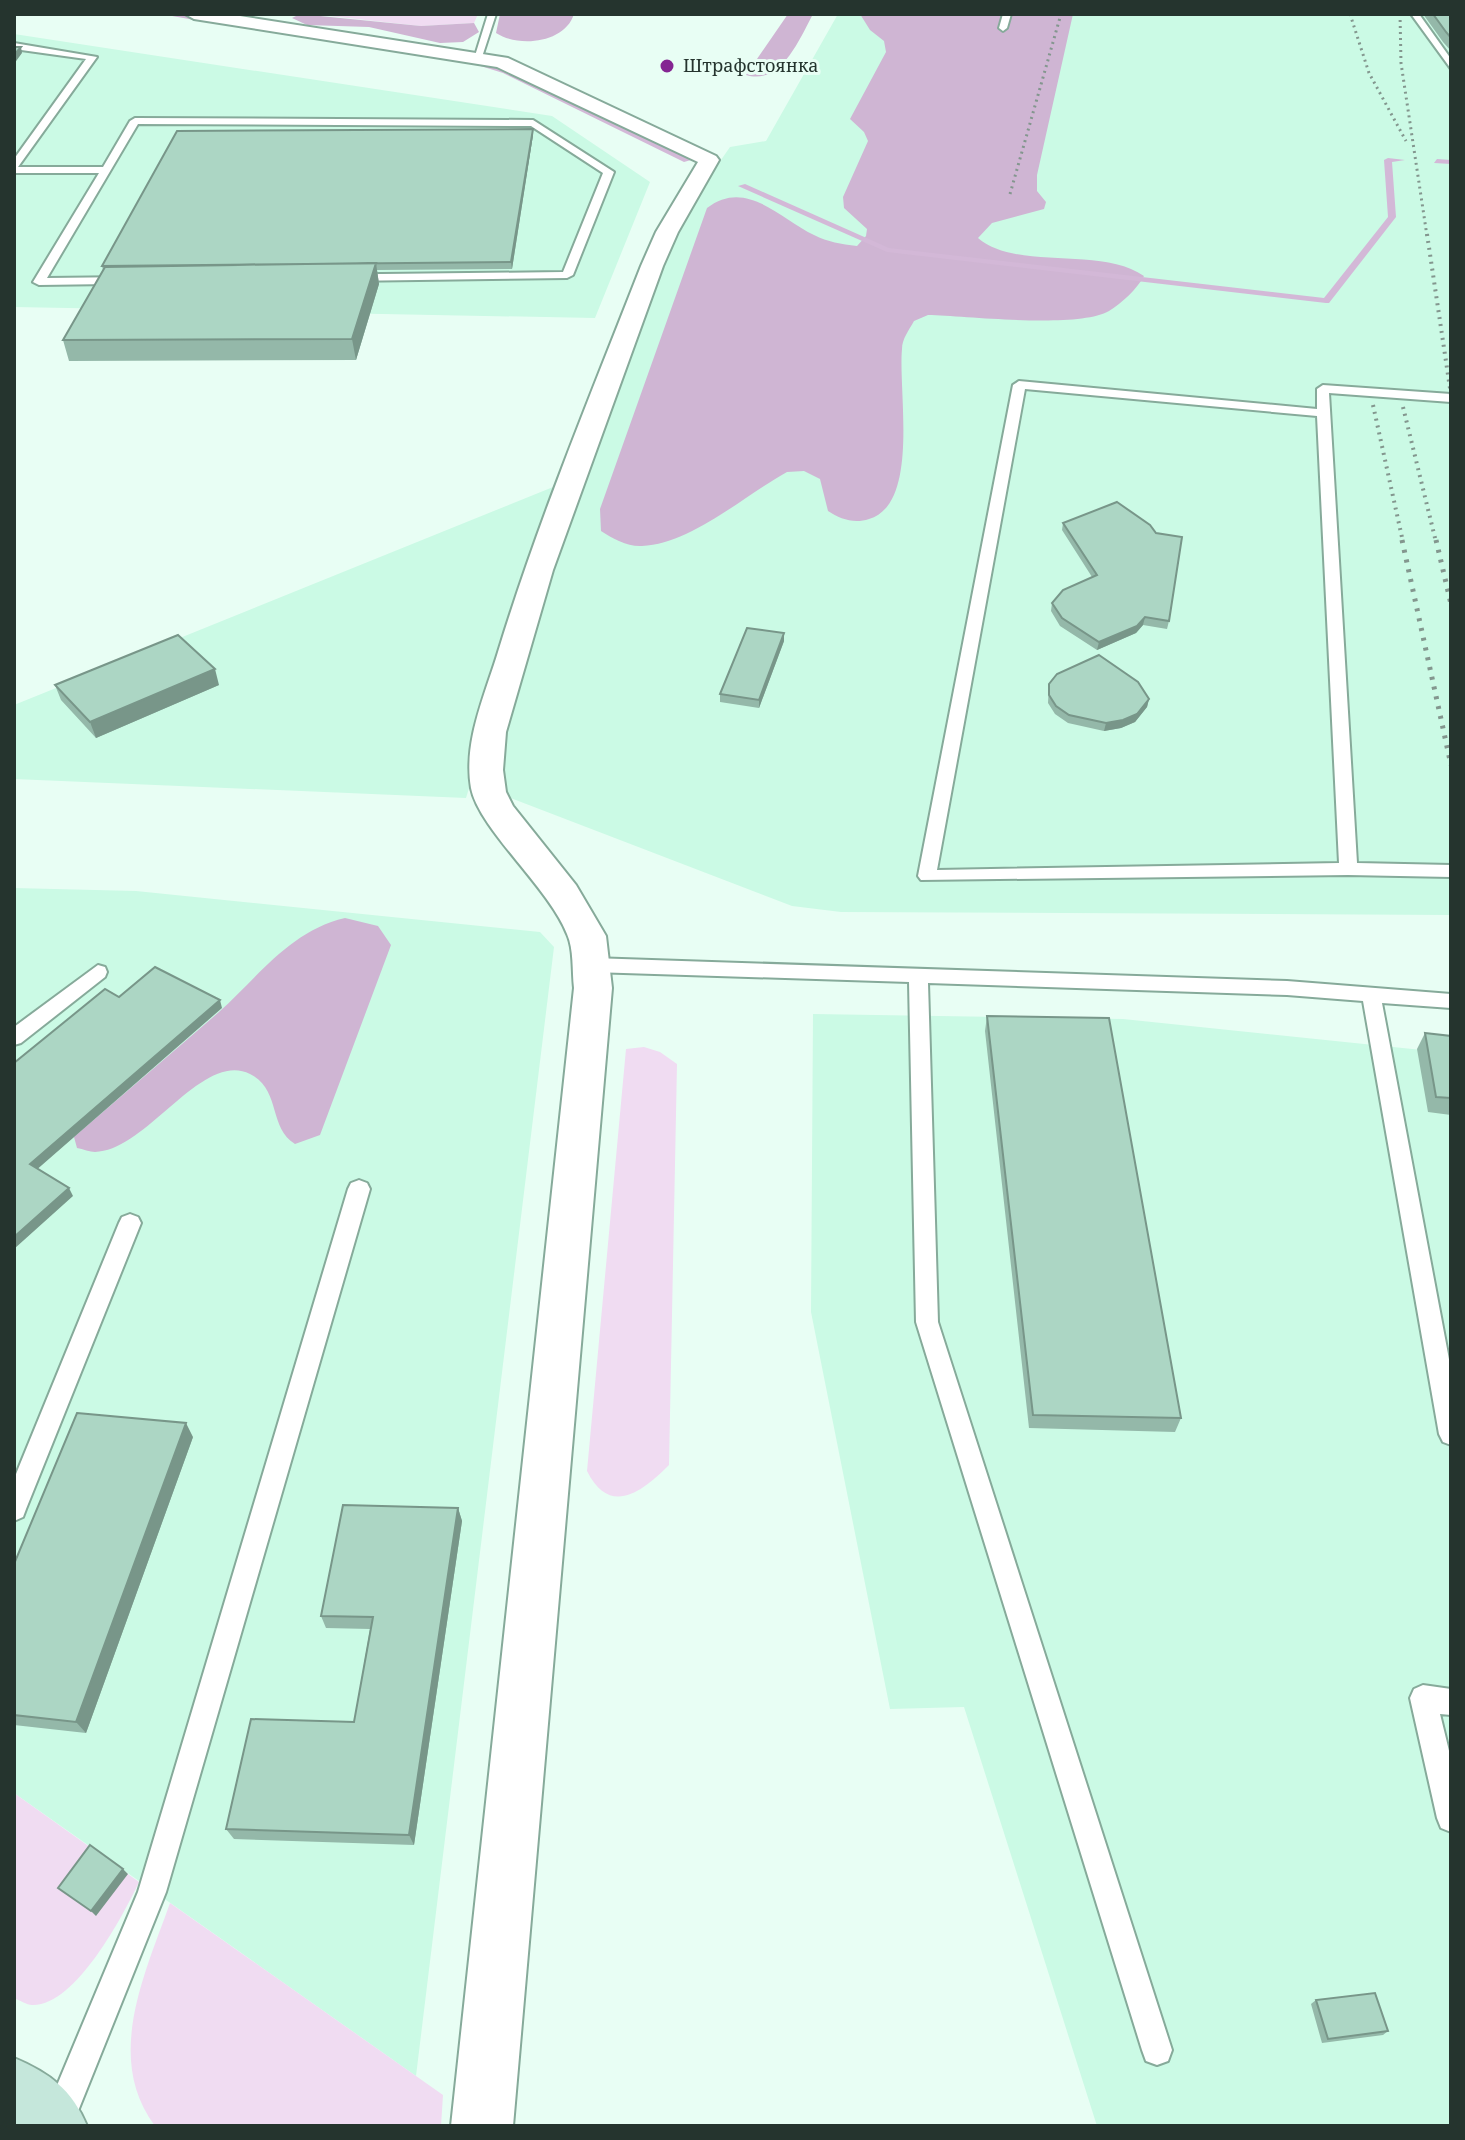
<svg xmlns="http://www.w3.org/2000/svg" width="1465" height="2140" viewBox="0 0 1465 2140" font-family="'Noto Serif',serif">
  <rect width="100%" height="100%" fill="#e8fef4"/>
  <path fill="#cbfae5" d="M 838,14 L 1451,14 L 1451,915 L 841,912 L 792,906 L 495,792 L 501,736 L 538,592 L 657,277 L 691,203 L 730,147 L 766,141 Z
    M 14,34 L 552,116 L 650,182 L 595,318 L 14,307 Z
    M 563,483 L 466,798 L 14,779 L 14,705 Z
    M 14,888 L 136,891 L 540,932 L 554,947 L 416,2076 L 14,1793 Z
    M 813,1014 L 1123,1019 L 1451,1053 L 1451,2126 L 1097,2126 L 964,1707 L 890,1709 L 811,1312 Z"/>
  <path fill="#f0dcf2" d="M 311,14 L 478,14 L 474,23 L 421,26 Z
    M 644,1047 L 660,1052 L 677,1064 L 669,1465 C 642,1492 610,1517 587,1471 L 626,1049 Z
    M 14,1793 L 139,1882 C 123,1916 75,2007 32,2005 C 27,2005 19,2000 14,1998 Z
    M 170,1903 L 443,2095 L 441,2126 L 155,2126 C 104,2058 145,1974 170,1903 Z"/>
  <path fill="#cfb5d3" d="M 300,14 L 421,26 L 474,23 L 479,32 L 463,42 L 440,43 L 369,27 L 307,25 L 292,18 Z
    M 500,14 L 574,14 C 565,43 519,48 496,33 Z
    M 788,14 L 813,14 C 800,38 781,86 746,75 Z
    M 860,14 L 1073,14 L 1037,175 L 1037,191 L 1046,202 L 1044,209 L 992,223 L 978,238 C 1016,271 1101,246 1144,276 C 1137,289 1122,303 1109,311 C 1078,329 968,316 928,315 L 914,321 C 909,330 902,339 902,349 C 898,392 920,504 869,519 C 854,524 840,519 828,511 L 820,479 L 804,471 L 787,472 C 745,495 691,544 642,546 C 628,547 613,539 601,531 L 600,509 L 707,208 C 746,178 779,218 814,235 C 828,242 841,244 857,246 L 866,236 L 867,229 L 844,208 L 843,197 L 868,141 L 864,132 L 850,119 L 886,52 L 884,41 L 870,30 Z
    M 345,918 L 378,926 L 391,945 L 320,1135 L 295,1144 C 268,1127 281,1089 250,1074 C 202,1050 147,1151 95,1152 C 90,1152 83,1149 77,1148 L 74,1137 C 122,1095 171,1054 219,1012 C 259,976 290,931 345,918 Z"/>
  <g fill="none" stroke-linecap="round" stroke-linejoin="round">
    <path fill="#d3b8d7" fill-rule="evenodd" d="M 161,14 L 176,14 L 214,21 L 211,23 Z
      M 473,60 L 507,71 L 691,160 L 684,162 L 503,73 L 471,63 Z
      M 1388,158 L 1405,160 L 1392,162 L 1396,217 L 1329,303 L 1326,303 L 887,252 L 738,186 L 745,184 L 889,248 L 1324,298 L 1388,217 L 1384,160 Z
      M 1437,159 L 1451,160 L 1451,164 L 1434,163 Z"/>
    <g stroke="#86aa9a" stroke-width="4">
      <path id="lane" d="M 488,14 L 496,14 L 482,57 L 474,59 Z
        M 1003,14 L 1011,14 L 1007,28 L 1003,31 L 999,28 Z
        M 1411,14 L 1419,14 L 1451,59 L 1451,69 Z
        M 14,43 L 97,57 L 18,167 L 103,167 L 130,121 L 135,118 L 533,120 L 614,172 L 573,275 L 567,278 L 39,285 L 33,282 L 99,173 L 14,173 L 14,159 L 86,59 L 14,49 ZM 138,124 L 531,126 L 603,173 L 563,272 L 47,278 Z
        M 1019,381 L 1317,409 L 1317,389 L 1323,385 L 1451,394 L 1451,402 L 1329,393 L 1357,863 L 1451,865 L 1451,877 L 1348,875 L 921,880 L 918,876 L 1013,385 ZM 1025,389 L 1317,416 L 1339,863 L 937,870 Z
        M 592,958 L 1287,981 L 1451,994 L 1451,1008 L 1382,1003 L 1451,1370 L 1451,1445 L 1443,1442 L 1439,1434 L 1363,1001 L 1287,995 L 928,983 L 938,1322 L 1172,2050 L 1168,2061 L 1157,2065 L 1146,2061 L 1142,2050 L 916,1322 L 909,982 L 592,972 L 583,965 Z
        M 98,965 L 105,967 L 107,972 L 105,977 L 21,1043 L 14,1045 L 14,1027 Z
        M 359,1180 L 367,1183 L 370,1189 L 166,1892 L 72,2126 L 40,2126 L 138,1892 L 348,1189 L 351,1183 Z
        M 130,1214 L 138,1217 L 141,1223 L 26,1509 L 23,1517 L 14,1521 L 14,1479 L 119,1223 L 122,1217 Z
        M 1423,1685 L 1451,1689 L 1451,1715 L 1440,1714 L 1451,1759 L 1451,1832 L 1441,1828 L 1437,1818 L 1410,1698 L 1414,1689 Z"/>
    </g>
    <g stroke="#86aa9a" stroke-width="4">
      <path id="street" d="M 185,14 L 227,14 L 508,58 L 716,156 L 719,160 L 678,232 L 663,266 L 553,570 L 506,732 L 503,770 L 506,792 L 513,806 L 576,885 L 606,936 L 612,988 L 513,2126 L 451,2126 L 574,988 C 572,971 574,949 567,934 C 549,888 479,829 471,788 C 463,742 485,695 498,652 C 538,521 591,394 641,266 L 656,232 L 698,162 L 497,67 L 194,19 Z"/>
    </g>
    <g stroke="#86aa9a" stroke-width="4">
      <path id="secondary" d="M 14,2058 C 50,2073 72,2090 87,2126 L 14,2126 Z"/>
    </g>
    <use href="#lane" fill="#fff" fill-rule="evenodd"/>
    <use href="#street" fill="#fff" fill-rule="evenodd"/>
    <use href="#secondary" fill="#c5e7db" fill-rule="evenodd"/>
    <path stroke="#83968e" stroke-width="3" stroke-dasharray="2 4" stroke-linecap="butt" d="M 1350,14 L 1369,73 L 1406,141
      M 1400,14 L 1401,63 L 1427,236
      M 1010,194 L 1061,14"/>
    <path stroke="#83968e" stroke-width="4" stroke-dasharray="2 5" stroke-linecap="butt" d="M 1427,234 L 1451,395
      M 1373,405 L 1403,542
      M 1403,407 L 1436,542"/>
    <path stroke="#83968e" stroke-width="5" stroke-dasharray="3 7" stroke-linecap="butt" d="M 1402,540 L 1451,765
      M 1436,540 L 1451,604"/>
  </g>
  <path fill="#94b8a9" d="M 1423,14 L 1451,14 L 1451,51 L 1443,42 Z
    M 533,135 L 512,269 L 377,270 L 379,284 L 356,360 L 69,361 L 63,340 L 103,270 L 102,266 Z
    M 1063,523 L 1169,621 L 1167,629 L 1143,625 L 1136,633 L 1097,650 L 1060,626 L 1051,611 L 1052,603 L 1092,577 L 1062,530 Z
    M 784,633 L 784,641 L 759,708 L 720,702 L 720,694 Z
    M 1049,684 L 1149,699 L 1147,707 L 1135,722 L 1121,728 L 1104,731 L 1068,723 L 1055,714 L 1048,703 Z
    M 55,685 L 219,685 L 96,738 L 61,700 Z
    M 987,1016 L 1181,1418 L 1175,1432 L 1029,1428 L 985,1031 Z
    M 1425,1033 L 1451,1036 L 1451,1115 L 1428,1112 L 1417,1049 Z
    M 193,1437 L 86,1733 L 14,1725 L 14,1564 Z
    M 458,1508 L 462,1521 L 414,1845 L 234,1839 L 226,1829 L 354,1722 L 370,1629 L 326,1628 L 321,1616 Z
    M 1316,2000 L 1388,2031 L 1383,2035 L 1322,2043 L 1311,2004 Z"/>
  <path fill="#789689" d="M 21,47 L 22,53 L 14,64 L 14,55 Z
    M 533,129 L 533,135 L 512,269 L 511,262 Z
    M 376,263 L 379,284 L 356,360 L 352,339 Z
    M 1145,617 L 1143,625 L 1136,633 L 1097,650 L 1099,642 Z
    M 784,633 L 784,641 L 759,708 L 759,700 Z
    M 215,669 L 219,685 L 96,738 L 90,722 Z
    M 1149,699 L 1147,707 L 1135,722 L 1121,728 L 1104,731 L 1106,723 Z
    M 220,1000 L 222,1008 L 34,1172 L 30,1164 Z
    M 69,1188 L 73,1196 L 14,1249 L 14,1237 Z
    M 186,1423 L 193,1437 L 86,1733 L 76,1722 Z
    M 458,1508 L 462,1521 L 414,1845 L 409,1835 Z
    M 123,1869 L 128,1874 L 96,1916 L 91,1911 Z"/>
  <path fill="#acd6c4" stroke="#789689" stroke-width="2" d="M 1433,14 L 1451,14 L 1451,38 L 1446,32 Z
    M 14,47 L 21,47 L 14,55 Z
    M 533,129 L 511,262 L 102,266 L 177,131 Z
    M 376,263 L 352,339 L 63,340 L 105,267 Z
    M 1117,502 L 1150,525 L 1156,533 L 1182,537 L 1169,621 L 1145,617 L 1137,626 L 1099,642 L 1062,618 L 1052,603 L 1063,590 L 1097,575 L 1063,523 Z
    M 747,628 L 784,633 L 759,700 L 720,694 Z
    M 178,635 L 215,669 L 90,722 L 55,685 Z
    M 1099,655 L 1138,682 L 1149,699 L 1137,714 L 1123,720 L 1106,723 L 1069,715 L 1056,706 L 1049,695 L 1049,684 L 1057,674 Z
    M 155,967 L 220,1000 L 30,1164 L 69,1188 L 14,1237 L 14,1063 L 105,989 L 119,997 Z
    M 987,1016 L 1109,1018 L 1181,1418 L 1033,1415 Z
    M 1425,1033 L 1451,1036 L 1451,1098 L 1436,1097 Z
    M 77,1413 L 186,1423 L 76,1722 L 14,1715 L 14,1564 Z
    M 343,1505 L 458,1508 L 409,1835 L 226,1829 L 251,1719 L 354,1722 L 373,1617 L 321,1616 Z
    M 90,1845 L 123,1869 L 91,1911 L 58,1888 Z
    M 1375,1993 L 1388,2031 L 1328,2039 L 1316,2000 Z"/>
  <circle fill="#842692" stroke="#e8fef4" stroke-width="3" cx="667" cy="66" r="8"/>
  <g text-anchor="middle" stroke-width="6" stroke-linejoin="round" paint-order="stroke">
    <g font-size="18" fill="#25342e" stroke="#e8fef4" text-anchor="start">
      <text x="683" y="72">Штрафстоянка</text>
    </g>
  </g>
  <rect width="1465" height="2140" fill="none" stroke="#25342e" stroke-width="32"/>
</svg>
